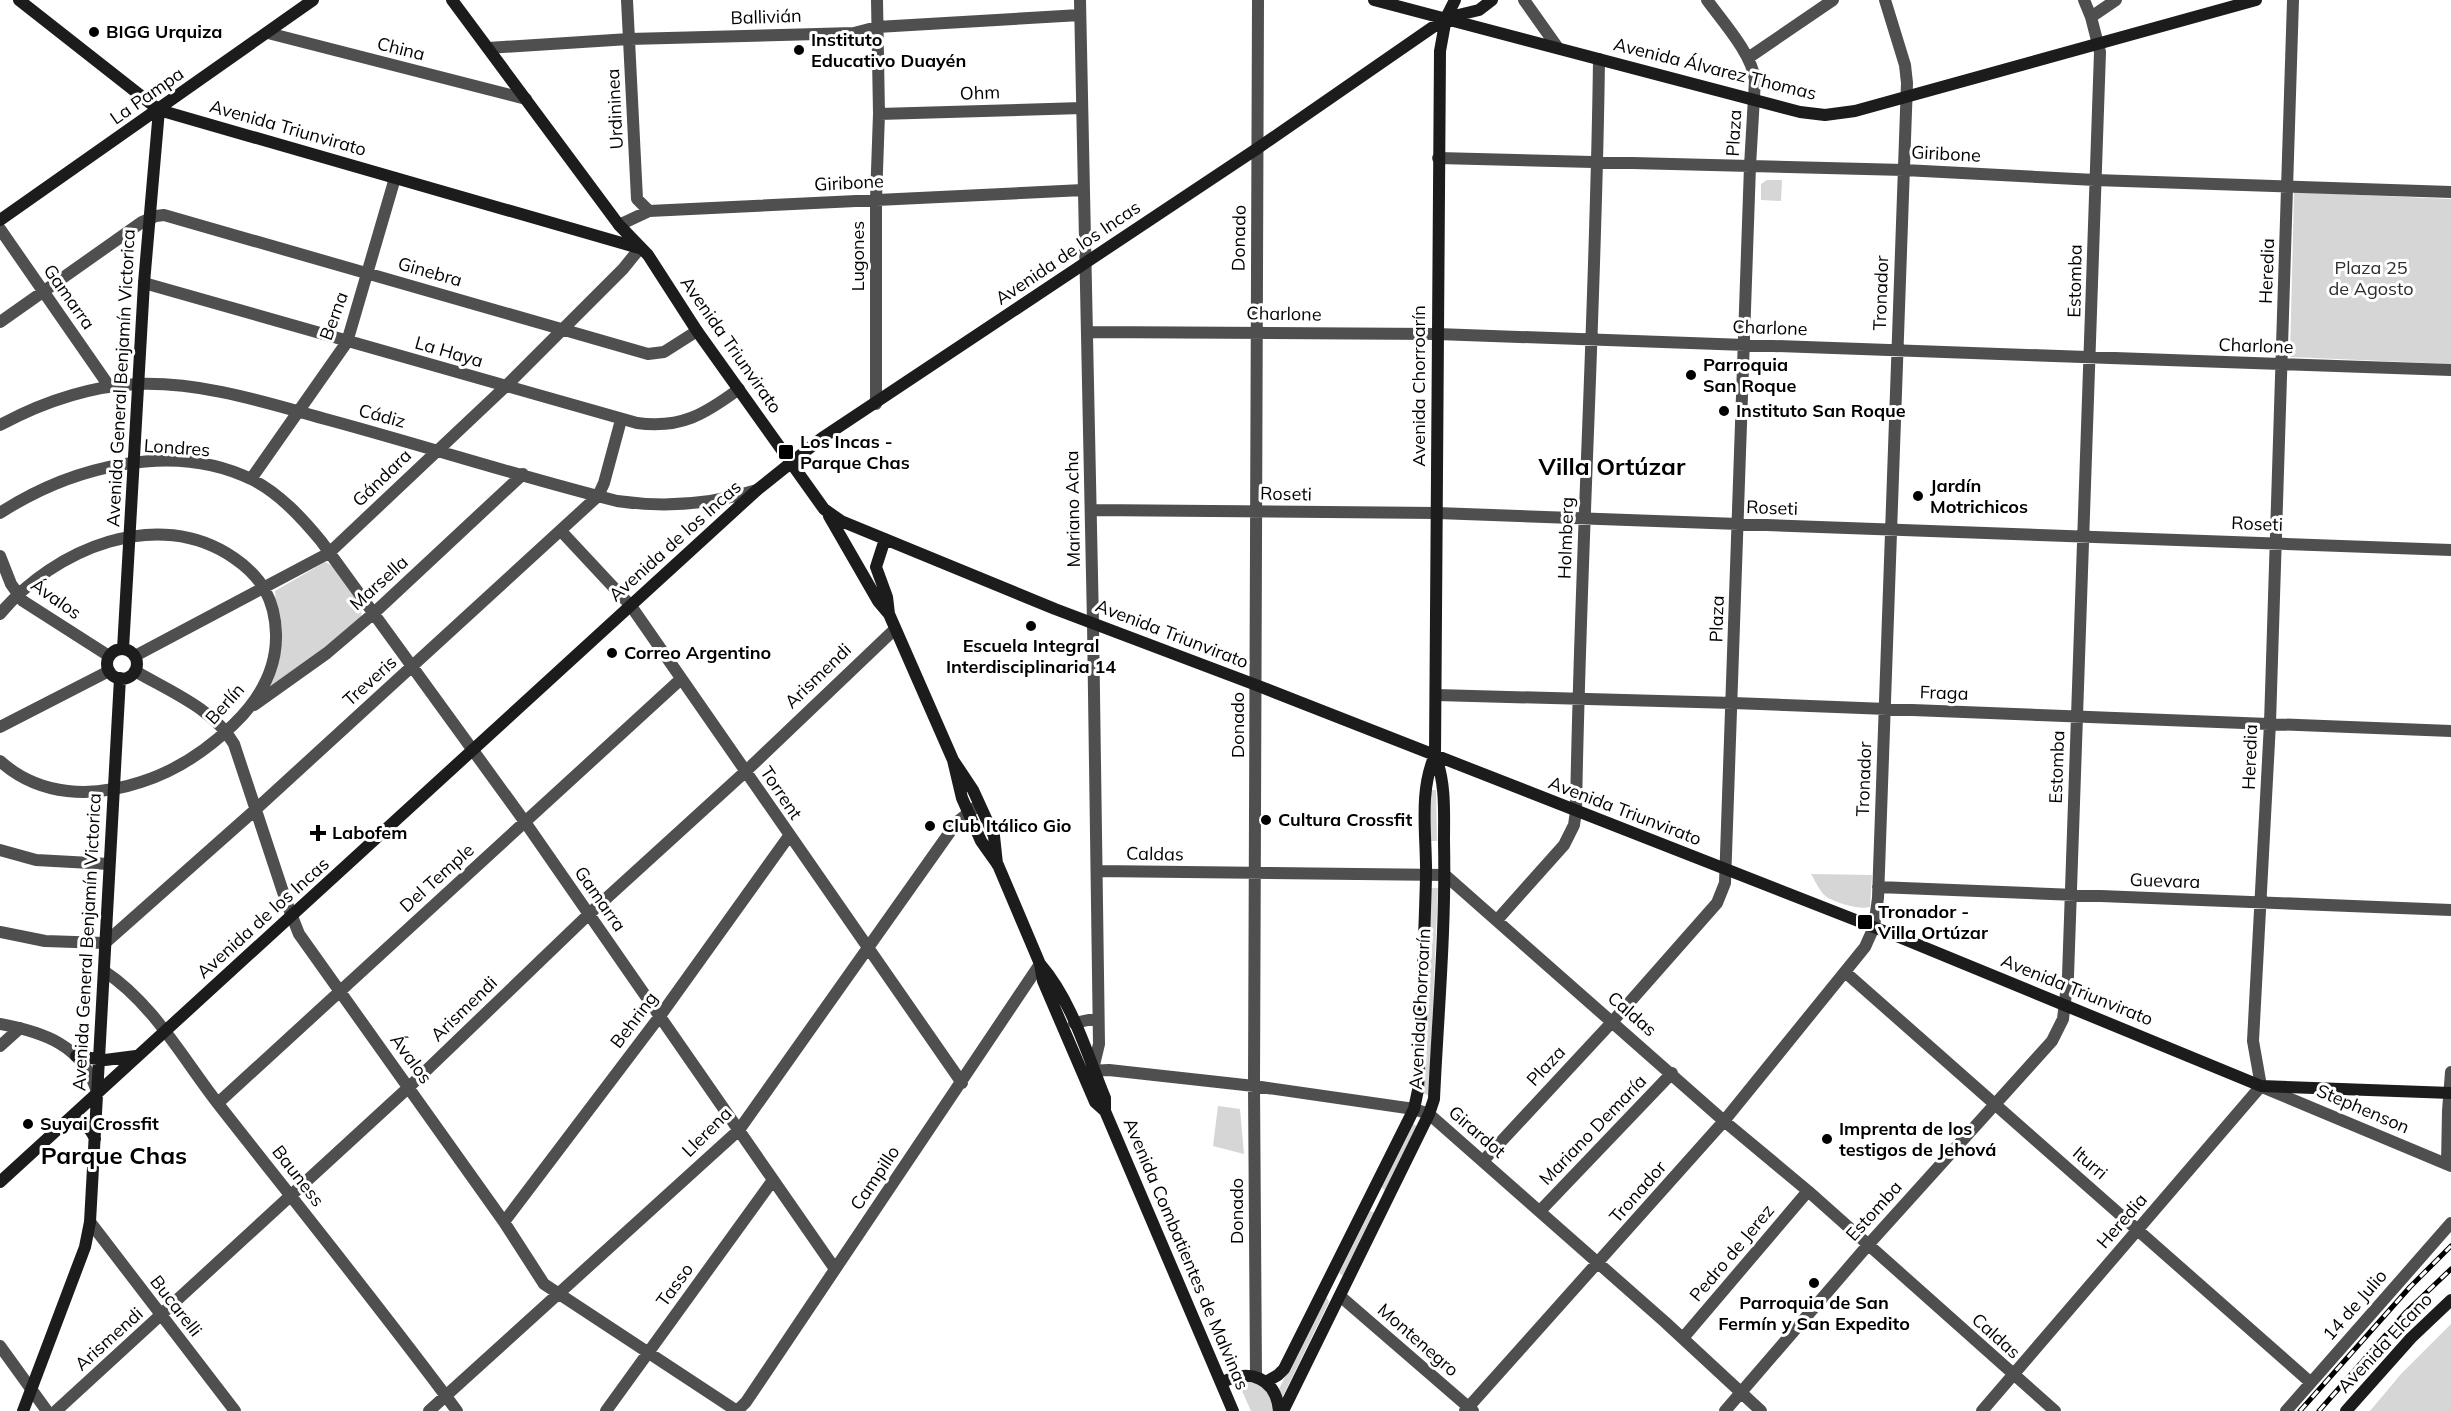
<svg xmlns="http://www.w3.org/2000/svg" width="2451" height="1411" viewBox="0 0 2451 1411" font-family="Mulish,sans-serif">
  <rect width="100%" height="100%" fill="#fff"/>
  <path fill="#d6d6d6" d="M 1767,180 L 1782,180 L 1781,201 L 1761,200 L 1761,184 Z
    M 2294,192 L 2451,199 L 2451,364 L 2290,357 Z
    M 325,562 L 331,565 L 362,605 L 361,619 L 273,689 L 269,687 L 277,618 L 275,591 Z
    M 1430,790 L 1436,790 L 1437,841 L 1430,841 Z
    M 1811,874 L 1872,875 L 1870,907 C 1859,910 1838,903 1828,898 C 1820,893 1816,882 1811,874 Z
    M 1430,888 L 1438,888 L 1429,1096 L 1422,1092 Z
    M 1218,1106 L 1240,1109 L 1244,1154 L 1213,1146 Z
    M 1412,1123 L 1418,1127 L 1386,1191 L 1381,1187 Z
    M 1370,1211 L 1375,1213 L 1345,1277 L 1339,1273 Z
    M 1324,1298 L 1327,1298 L 1329,1302 L 1282,1398 L 1279,1389 Z
    M 2451,1324 L 2451,1411 L 2370,1411 L 2401,1374 Z
    M 1241,1381 L 1261,1384 L 1270,1394 L 1275,1411 L 1251,1411 L 1239,1384 Z"/>
  <g fill="none" stroke-linecap="round" stroke-linejoin="round">
    <path stroke="#4f4f4f" stroke-width="12" d="M 627,0 L 637,199 L 649,211
      M 1080,0 L 1093,623 L 1099,1044 L 1093,1069
      M 1524,0 L 1558,48
      M 2091,17 L 2116,0
      M 268,33 L 526,99
      M 488,48 L 629,39 L 854,33 L 877,27 L 1080,15
      M 1748,58 L 1833,0
      M 879,114 L 1082,108
      M 1438,158 L 1904,170 L 2095,180 L 2451,192
      M 619,225 L 649,211 L 1083,190
      M 0,229 L 109,386
      M 144,283 L 637,423 C 681,429 705,414 739,389
      M 0,322 L 142,222 L 156,216 L 164,215 L 648,354 L 664,352 L 697,331
      M 1088,332 L 1437,334 L 2451,370
      M 876,404 L 876,199 L 879,114 L 877,0
      M 0,425 C 43,402 90,386 138,384 C 204,382 267,403 329,420 C 425,446 521,477 617,501 C 666,508 710,505 757,490
      M 251,479 L 347,342 L 395,178
      M 1091,510 L 1437,513 L 2451,550
      M 0,513 C 71,467 173,440 253,480 C 280,494 302,518 321,541 L 525,822 L 835,1269
      M 561,531 L 631,606 L 962,1083
      M 0,556 L 11,584 L 23,601 L 109,656
      M 0,614 C 54,549 158,505 234,558 C 262,577 275,600 276,634 C 277,670 258,701 233,725 C 206,751 176,771 141,782 C 93,798 40,797 0,761
      M 135,656 L 329,553 L 505,387 L 623,269 L 640,248
      M 135,671 C 169,691 214,709 234,744 L 286,901 L 299,934 L 504,1222 L 544,1284 L 737,1411
      M 1436,695 L 1733,703 L 2451,731
      M 254,705 L 327,653 L 374,613 L 523,474
      M 0,727 L 109,671
      M 0,850 L 36,860 L 109,864
      M 1097,871 L 1445,875 L 1724,1121 L 1808,1191 L 2055,1411
      M 1878,887 L 2451,910
      M 1498,919 L 1564,845 L 1574,825 L 1576,811 C 1580,560 1596,310 1599,59
      M 0,932 L 45,941 L 105,943 L 255,810 L 598,496 L 604,483 L 621,420
      M 104,971 C 153,1003 183,1059 219,1105 C 299,1207 380,1307 457,1411
      M 1845,972 L 2310,1382
      M 1074,1023 L 1098,1018
      M 0,1024 C 43,1032 83,1045 97,1092
      M 0,1046 L 20,1028
      M 1088,1071 L 1109,1070 L 1254,1086 L 1414,1109 L 1429,1114 L 1665,1322 L 1761,1411
      M 2261,1086 L 2253,1041 L 2270,723 L 2293,0
      M 2262,1087 L 2451,1166
      M 218,1103 L 681,679
      M 1483,1161 L 1613,1021 L 1717,903 L 1725,883 L 1750,166 L 1755,80 C 1752,54 1723,22 1707,0
      M 2447,1164 L 2448,1111 L 2451,1072
      M 1540,1211 L 1672,1073
      M 90,1222 L 235,1411
      M 504,1222 L 660,1016 L 789,836
      M 1340,1296 L 1473,1411
      M 1683,1338 L 1808,1191
      M 0,1346 L 47,1411
      M 1256,1377 L 1254,1086 L 1258,0
      M 56,1411 L 409,1087 L 588,915 L 745,772 L 895,629
      M 429,1411 L 739,1130 L 957,822 L 976,807
      M 606,1411 L 773,1180
      M 737,1411 L 746,1402 L 1040,964
      M 1465,1411 L 1724,1121 L 1865,947 L 1874,927 L 1878,898 L 1907,83 L 1905,65 L 1885,0
      M 1725,1411 L 1868,1245 L 2052,1041 L 2063,1019 L 2068,976 L 2100,52 L 2091,17 L 2084,0
      M 1982,1411 L 2261,1086
      M 2286,1411 L 2451,1223"/>
    <path stroke="#1c1c1c" stroke-width="12" d="M 19,0 L 159,110 L 639,248
      M 452,0 L 619,225 L 648,255 L 697,331 L 824,509 L 841,521 L 1055,609 L 1256,685 L 1899,937 L 2261,1086 L 2451,1093
      M 1374,0 L 1800,112 L 1825,115 L 1855,111 L 2256,0
      M 0,220 L 313,0
      M 829,516 L 878,601 L 889,614
      M 885,539 L 876,567 L 887,597 L 889,614 L 953,760 L 973,790 L 994,836 L 997,864
      M 123,649 L 144,283 L 159,110
      M107 664a15 15 0 1 1 30 0a15 15 0 1 1-30 0Z
      M 953,760 L 962,798 L 981,841 L 998,865 L 1040,964 L 1043,981 L 1095,1102 L 1105,1111
      M 1040,964 C 1072,1001 1087,1054 1105,1098 L 1105,1111 L 1233,1411
      M 76,1056 L 105,1060 L 136,1056
      M 65,1123 C 80,1121 89,1124 95,1139
      M 0,1182 L 757,490 L 822,438 L 1258,148 L 1446,18 L 1479,10 L 1492,0
      M 1266,1382 L 1278,1375 L 1284,1369 L 1414,1109 L 1418,1090 C 1421,1019 1424,949 1426,878 C 1427,837 1418,793 1435,755
      M 1221,1383 C 1249,1368 1276,1377 1279,1411
      M 23,1411 L 85,1247 L 90,1222 L 120,678
      M 1283,1411 L 1429,1114 L 1434,1099 C 1438,1013 1446,927 1444,842 C 1444,812 1446,783 1435,755 L 1440,51 L 1446,18 L 1455,0
      M 2346,1411 L 2411,1338 L 2451,1300"/>
    <g stroke="#000" stroke-width="5">
      <path id="rail" d="M 2300,1411 L 2410,1287 L 2451,1246
        M 2319,1411 L 2406,1312 L 2451,1269"/>
    </g>
    <use href="#rail" stroke="#fff" stroke-width="3" stroke-dasharray="9" stroke-linecap="butt"/>
  </g>
  <g fill="#000" stroke="#fff" stroke-width="2">
    <circle cx="94" cy="32" r="6"/>
    <circle cx="799" cy="50" r="6"/>
    <circle cx="1691" cy="375" r="6"/>
    <circle cx="1724" cy="411" r="6"/>
    <rect x="778" y="444" width="16" height="16" rx="3"/>
    <circle cx="1918" cy="496" r="6"/>
    <circle cx="1031" cy="626" r="6"/>
    <circle cx="612" cy="653" r="6"/>
    <circle cx="1266" cy="820" r="6"/>
    <circle cx="930" cy="826" r="6"/>
    <path d="M315 824h6v6h6v6h-6v6h-6v-6h-6v-6h6z"/>
    <rect x="1857" y="914" width="16" height="16" rx="3"/>
    <circle cx="28" cy="1124" r="6"/>
    <circle cx="1827" cy="1139" r="6"/>
    <circle cx="1814" cy="1283" r="6"/>
  </g>
  <g text-anchor="middle" stroke-width="6" stroke-linejoin="round" paint-order="stroke">
    <g font-size="18" fill="#000" stroke="#fff">
      <text transform="translate(766 17) rotate(-2)" y="6">Ballivián</text>
      <text transform="translate(401 49) rotate(14)" y="6">China</text>
      <text transform="translate(1715 69) rotate(14)" y="6">Avenida Álvarez Thomas</text>
      <text transform="translate(980 93) rotate(-2)" y="6">Ohm</text>
      <text transform="translate(147 96) rotate(-35)" y="6">La Pampa</text>
      <text transform="translate(615 109) rotate(-93)" y="6">Urdininea</text>
      <text transform="translate(288 128) rotate(16)" y="6">Avenida Triunvirato</text>
      <text transform="translate(1734 133) rotate(-87)" y="6">Plaza</text>
      <text transform="translate(1946 154) rotate(3)" y="6">Giribone</text>
      <text transform="translate(849 183) rotate(-3)" y="6">Giribone</text>
      <text transform="translate(1239 238) rotate(-89)" y="6">Donado</text>
      <text transform="translate(1068 253) rotate(-34)" y="6">Avenida de los Incas</text>
      <text transform="translate(858 256) rotate(-90)" y="6">Lugones</text>
      <text transform="translate(2267 271) rotate(-88)" y="6">Heredia</text>
      <text transform="translate(430 272) rotate(16)" y="6">Ginebra</text>
      <text transform="translate(2075 281) rotate(-89)" y="6">Estomba</text>
      <text transform="translate(1881 293) rotate(-88)" y="6">Tronador</text>
      <text transform="translate(69 297) rotate(55)" y="6">Gamarra</text>
      <text transform="translate(1284 314) rotate(1)" y="6">Charlone</text>
      <text transform="translate(334 316) rotate(-70)" y="6">Berna</text>
      <text transform="translate(1770 328) rotate(2)" y="6">Charlone</text>
      <text transform="translate(731 345) rotate(55)" y="6">Avenida Triunvirato</text>
      <text transform="translate(2256 346) rotate(2)" y="6">Charlone</text>
      <text transform="translate(449 352) rotate(16)" y="6">La Haya</text>
      <text transform="translate(121 378) rotate(-87)" y="6">Avenida General Benjamín Victorica</text>
      <text transform="translate(1419 386) rotate(-90)" y="6">Avenida Chorroarín</text>
      <text transform="translate(382 416) rotate(15)" y="6">Cádiz</text>
      <text transform="translate(177 448) rotate(4)" y="6">Londres</text>
      <text transform="translate(382 478) rotate(-44)" y="6">Gándara</text>
      <text transform="translate(1286 494) rotate(1)" y="6">Roseti</text>
      <text transform="translate(1772 508) rotate(2)" y="6">Roseti</text>
      <text transform="translate(1073 509) rotate(-91)" y="6">Mariano Acha</text>
      <text transform="translate(2257 524) rotate(2)" y="6">Roseti</text>
      <text transform="translate(1566 538) rotate(-88)" y="6">Holmberg</text>
      <text transform="translate(675 541) rotate(-42)" y="6">Avenida de los Incas</text>
      <text transform="translate(379 583) rotate(-42)" y="6">Marsella</text>
      <text transform="translate(56 599) rotate(35)" y="6">Ávalos</text>
      <text transform="translate(1717 619) rotate(-88)" y="6">Plaza</text>
      <text transform="translate(1172 634) rotate(21)" y="6">Avenida Triunvirato</text>
      <text transform="translate(818 676) rotate(-44)" y="6">Arismendi</text>
      <text transform="translate(370 681) rotate(-42)" y="6">Treveris</text>
      <text transform="translate(1944 693) rotate(2)" y="6">Fraga</text>
      <text transform="translate(225 704) rotate(-48)" y="6">Berlín</text>
      <text transform="translate(1238 725) rotate(-90)" y="6">Donado</text>
      <text transform="translate(2250 757) rotate(-88)" y="6">Heredia</text>
      <text transform="translate(2057 767) rotate(-88)" y="6">Estomba</text>
      <text transform="translate(1864 779) rotate(-88)" y="6">Tronador</text>
      <text transform="translate(781 793) rotate(56)" y="6">Torrent</text>
      <text transform="translate(1625 811) rotate(21)" y="6">Avenida Triunvirato</text>
      <text transform="translate(1155 854) rotate(1)" y="6">Caldas</text>
      <text transform="translate(437 878) rotate(-42)" y="6">Del Temple</text>
      <text transform="translate(2165 881) rotate(2)" y="6">Guevara</text>
      <text transform="translate(600 899) rotate(55)" y="6">Gamarra</text>
      <text transform="translate(263 918) rotate(-42)" y="6">Avenida de los Incas</text>
      <text transform="translate(87 942) rotate(-87)" y="6">Avenida General Benjamín Victorica</text>
      <text transform="translate(2077 990) rotate(22)" y="6">Avenida Triunvirato</text>
      <text transform="translate(464 1009) rotate(-44)" y="6">Arismendi</text>
      <text transform="translate(1420 1009) rotate(-87)" y="6">Avenida Chorroarín</text>
      <text transform="translate(1632 1014) rotate(41)" y="6">Caldas</text>
      <text transform="translate(634 1020) rotate(-53)" y="6">Behring</text>
      <text transform="translate(411 1059) rotate(54)" y="6">Ávalos</text>
      <text transform="translate(1546 1066) rotate(-47)" y="6">Plaza</text>
      <text transform="translate(2363 1109) rotate(23)" y="6">Stephenson</text>
      <text transform="translate(1593 1130) rotate(-46)" y="6">Mariano Demaría</text>
      <text transform="translate(707 1132) rotate(-45)" y="6">Llerena</text>
      <text transform="translate(1477 1132) rotate(41)" y="6">Girardot</text>
      <text transform="translate(2090 1163) rotate(41)" y="6">Iturri</text>
      <text transform="translate(298 1176) rotate(52)" y="6">Bauness</text>
      <text transform="translate(875 1178) rotate(-56)" y="6">Campillo</text>
      <text transform="translate(1638 1192) rotate(-49)" y="6">Tronador</text>
      <text transform="translate(1237 1211) rotate(-90)" y="6">Donado</text>
      <text transform="translate(1874 1211) rotate(-48)" y="6">Estomba</text>
      <text transform="translate(2122 1221) rotate(-49)" y="6">Heredia</text>
      <text transform="translate(1732 1253) rotate(-50)" y="6">Pedro de Jerez</text>
      <text transform="translate(1186 1254) rotate(67)" y="6">Avenida Combatientes de Malvinas</text>
      <text transform="translate(675 1285) rotate(-54)" y="6">Tasso</text>
      <text transform="translate(2355 1305) rotate(-49)" y="6">14 de Julio</text>
      <text transform="translate(176 1306) rotate(52)" y="6">Bucarelli</text>
      <text transform="translate(1996 1336) rotate(42)" y="6">Caldas</text>
      <text transform="translate(109 1339) rotate(-42)" y="6">Arismendi</text>
      <text transform="translate(1418 1340) rotate(41)" y="6">Montenegro</text>
      <text transform="translate(2385 1343) rotate(-47)" y="6">Avenida Elcano</text>
    </g>
    <g font-size="18" font-weight="bold" fill="#000" stroke="#fff" text-anchor="start">
      <text x="106" y="38">BIGG Urquiza</text>
      <text x="811" y="46">Instituto<tspan x="811" dy="21">Educativo Duayén</tspan></text>
      <text x="1703" y="371">Parroquia<tspan x="1703" dy="21">San Roque</tspan></text>
      <text x="1736" y="417">Instituto San Roque</text>
      <text x="800" y="448">Los Incas -<tspan x="800" dy="21">Parque Chas</tspan></text>
      <text x="1930" y="492">Jardín<tspan x="1930" dy="21">Motrichicos</tspan></text>
      <text x="1031" y="652" text-anchor="middle">Escuela Integral<tspan x="1031" dy="21">Interdisciplinaria 14</tspan></text>
      <text x="624" y="659">Correo Argentino</text>
      <text x="1278" y="826">Cultura Crossfit</text>
      <text x="942" y="832">Club Itálico Gio</text>
      <text x="332" y="839">Labofem</text>
      <text x="1878" y="918">Tronador -<tspan x="1878" dy="21">Villa Ortúzar</tspan></text>
      <text x="40" y="1130">Suyai Crossfit</text>
      <text x="1839" y="1135">Imprenta de los<tspan x="1839" dy="21">testigos de Jehová</tspan></text>
      <text x="1814" y="1309" text-anchor="middle">Parroquia de San<tspan x="1814" dy="21">Fermín y San Expedito</tspan></text>
    </g>
    <g font-size="18" fill="#2d2d2d" stroke="#fff">
      <text x="2371" y="274">Plaza 25<tspan x="2371" dy="21">de Agosto</tspan></text>
    </g>
    <g font-size="24" font-weight="bold" fill="#000" stroke="#fff">
      <text x="1612" y="475">Villa Ortúzar</text>
      <text x="114" y="1164">Parque Chas</text>
    </g>
  </g>
</svg>
